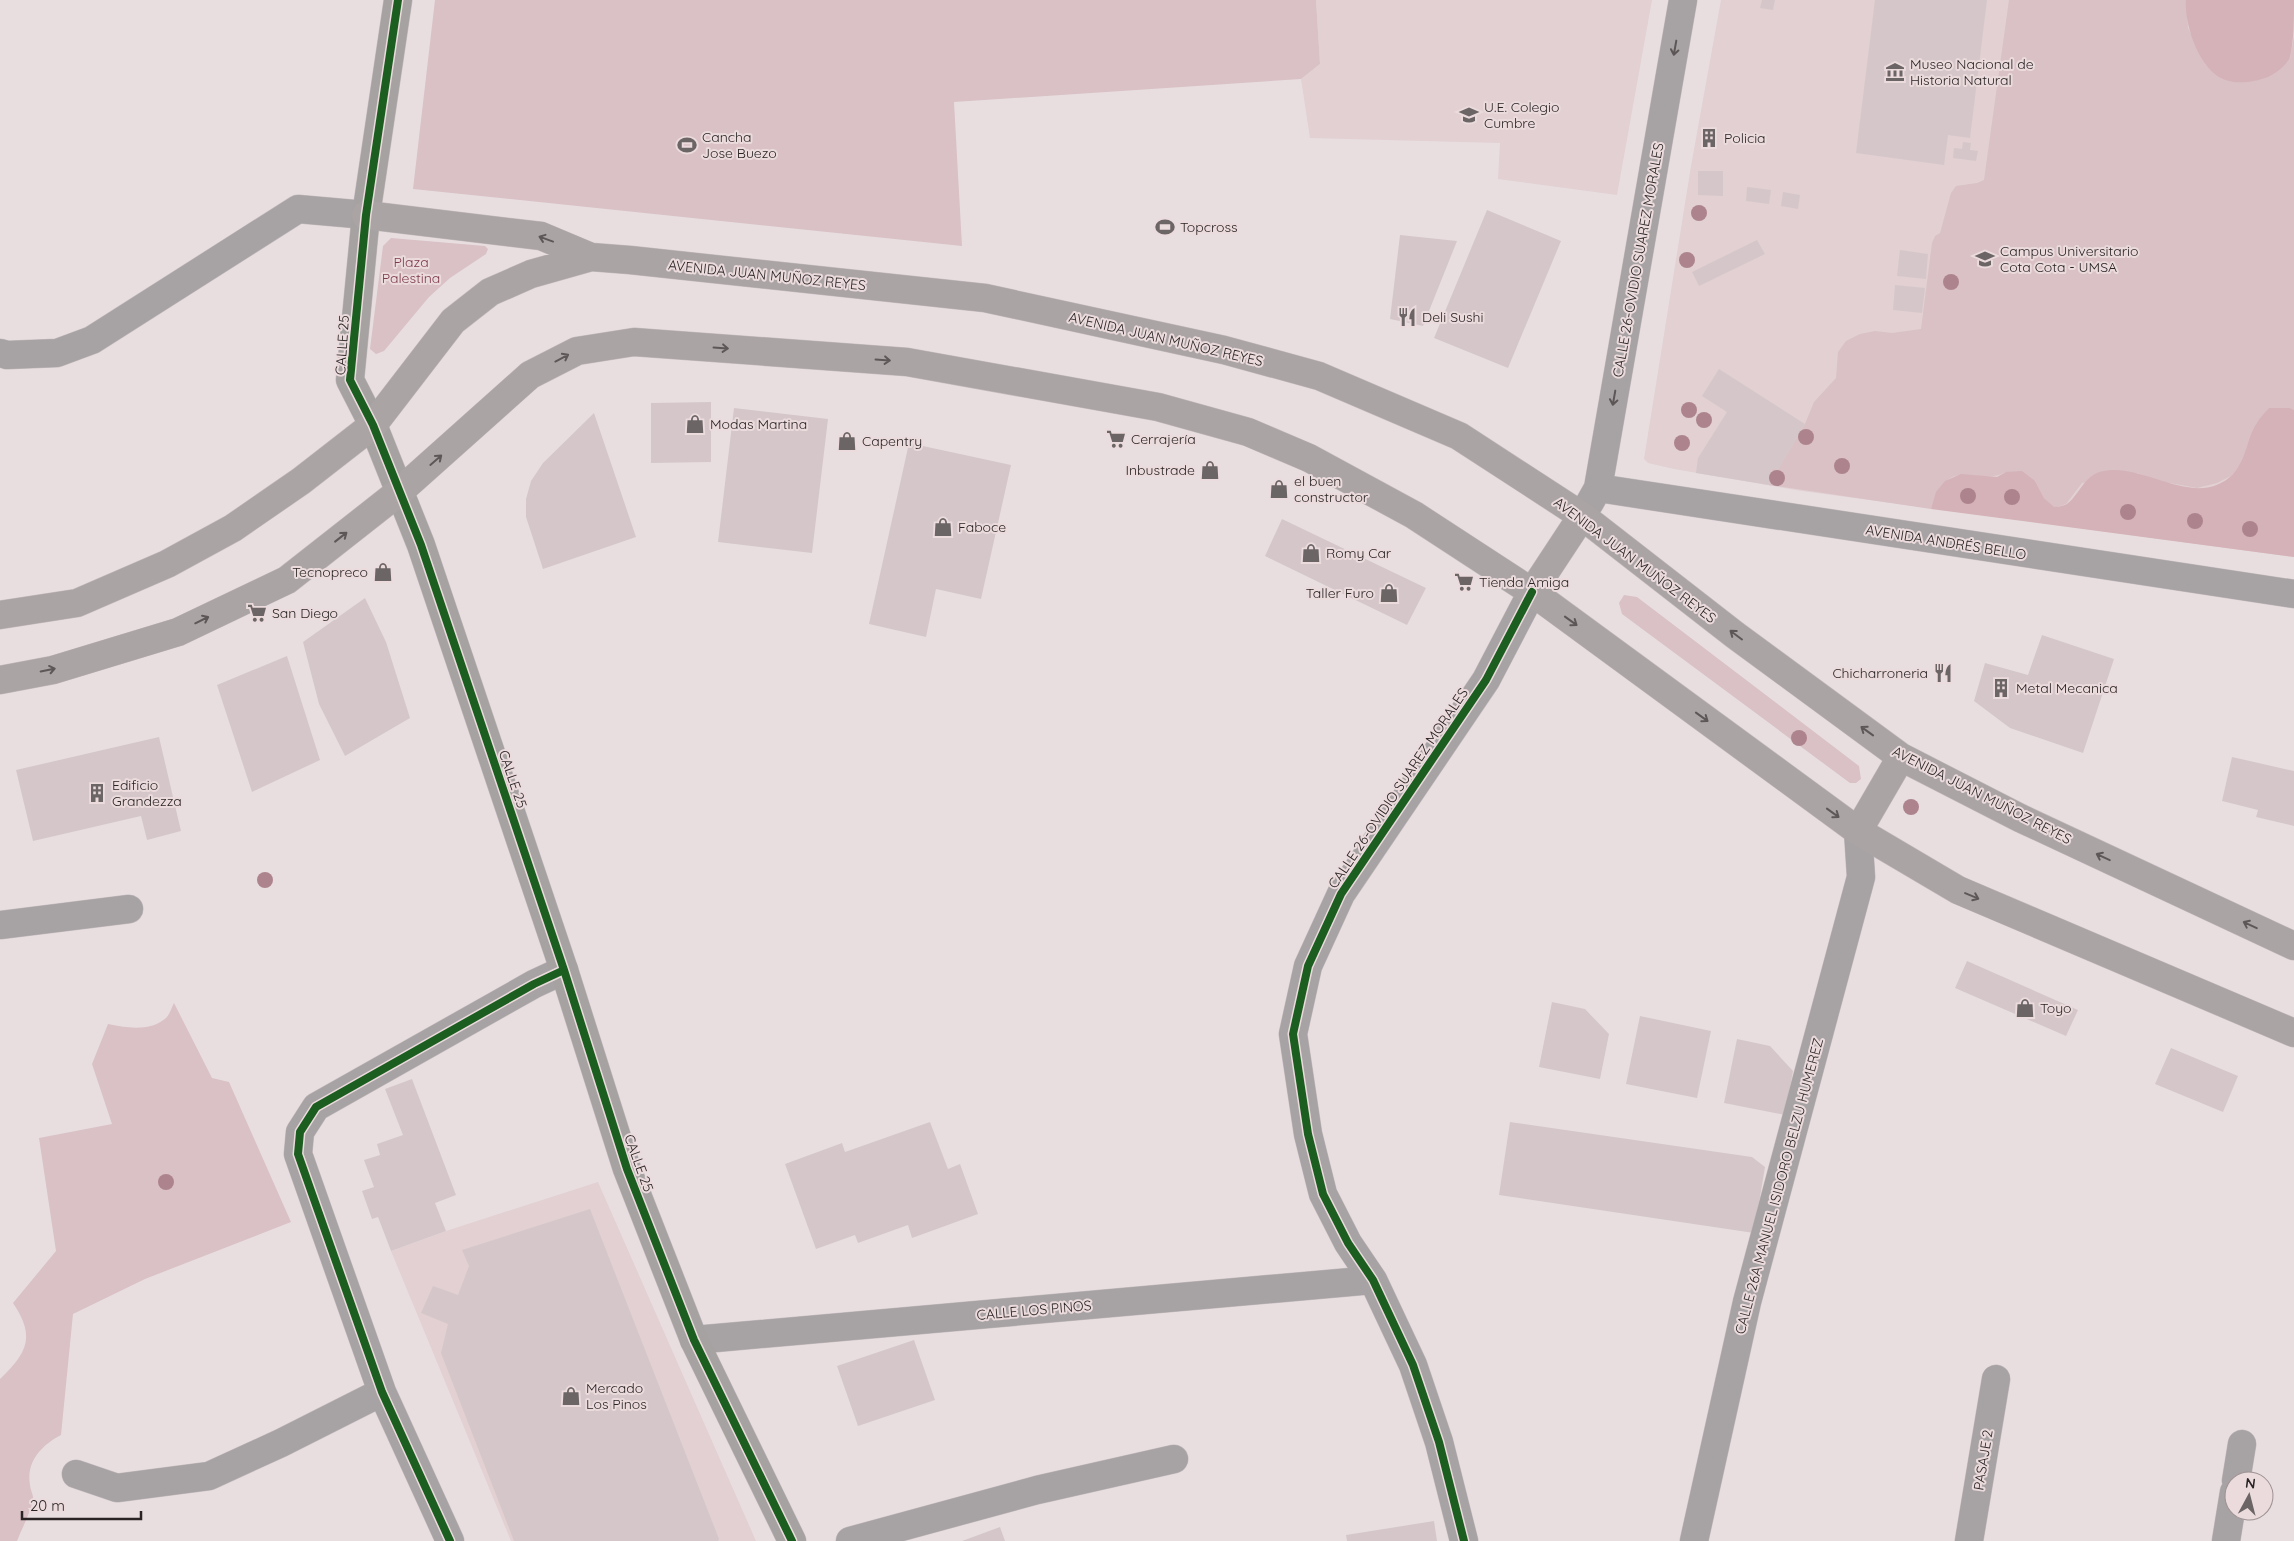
<svg xmlns="http://www.w3.org/2000/svg" width="2294" height="1541" viewBox="0 0 2294 1541" font-family="Quicksand,sans-serif">
  <rect width="100%" height="100%" fill="#e8dee0"/>
  <path fill="#e2d0d3" d="M 1316,0 L 1652,0 L 1617,195 L 1498,179 L 1500,143 L 1310,138 L 1301,79 L 1320,64 Z
    M 1721,0 L 2294,0 L 2294,557 L 1802,491 L 1674,469 L 1648,463 L 1644,459 L 1691,166 Z
    M 598,1182 L 756,1541 L 511,1541 L 391,1251 L 446,1231 Z"/>
  <path fill="#d9c1c6" d="M 435,0 L 1316,0 L 1320,64 L 1301,79 L 954,102 L 962,246 L 413,189 Z
    M 2009,0 L 2186,0 L 2188,28 L 2206,65 L 2290,58 L 2294,37 L 2294,410 L 2290,408 L 2249,446 L 2242,463 L 2231,476 L 2217,483 L 2197,488 L 2159,481 L 2137,473 L 2082,483 L 2066,504 L 2054,508 L 2044,498 L 2035,481 L 2006,472 C 1972,489 1951,451 1931,509 L 1769,485 L 1772,469 L 1778,469 L 1805,424 L 1814,402 L 1836,378 L 1838,352 L 1846,341 L 1860,334 L 1875,331 L 1892,333 L 1921,329 L 1932,243 L 1935,236 L 1940,233 L 1951,193 L 1956,186 L 1977,183 L 1984,180 Z
    M 391,238 L 485,246 L 488,249 L 486,254 L 450,278 L 429,297 L 384,351 L 376,354 L 370,349 L 383,246 Z
    M 1624,595 L 1637,597 L 1859,766 L 1861,779 L 1856,783 L 1850,783 L 1622,614 L 1619,603 Z
    M 174,1003 L 212,1078 L 229,1082 L 291,1222 L 145,1279 L 73,1314 L 61,1435 C 42,1445 26,1461 30,1485 C 30,1490 34,1495 33,1500 C 30,1514 22,1528 17,1541 L 0,1541 L 0,1379 C 27,1353 36,1337 13,1303 L 56,1251 L 39,1138 L 112,1124 L 92,1064 L 108,1024 C 126,1028 152,1032 167,1017 C 170,1013 172,1007 174,1003 Z"/>
  <path fill="#d4b2b8" d="M 2186,0 L 2294,0 C 2294,18 2294,40 2290,57 C 2287,65 2275,74 2268,77 C 2255,82 2236,85 2223,79 C 2199,69 2184,24 2186,0 Z
    M 2269,408 L 2290,408 L 2294,410 L 2294,557 L 1931,509 L 1936,492 L 1945,481 L 1961,474 L 1997,477 L 2006,472 L 2022,471 L 2035,481 L 2044,498 L 2054,507 C 2057,507 2062,506 2065,505 C 2078,499 2083,474 2104,471 C 2145,463 2197,511 2233,474 C 2248,457 2246,439 2257,423 C 2260,417 2265,413 2269,408 Z"/>
  <path fill="#d5c7c9" d="M 1762,0 L 1775,0 L 1773,10 L 1760,8 Z
    M 1875,0 L 1987,0 L 1970,138 L 1948,135 L 1944,165 L 1856,153 Z
    M 1703,130 L 1717,132 L 1716,145 L 1702,144 Z
    M 1963,142 L 1971,143 L 1970,150 L 1978,151 L 1976,161 L 1953,158 L 1954,148 L 1962,149 Z
    M 1698,171 L 1723,171 L 1723,196 L 1698,195 Z
    M 1747,187 L 1771,190 L 1769,204 L 1746,201 Z
    M 1783,192 L 1800,195 L 1798,209 L 1781,206 Z
    M 1487,210 L 1561,241 L 1508,368 L 1434,338 Z
    M 1400,235 L 1457,241 L 1423,326 L 1390,319 Z
    M 1757,240 L 1765,254 L 1699,286 L 1692,272 Z
    M 1900,250 L 1928,254 L 1926,279 L 1897,276 Z
    M 1895,285 L 1925,288 L 1922,313 L 1893,310 Z
    M 1719,369 L 1805,424 L 1778,470 L 1772,469 L 1769,485 L 1696,473 L 1698,458 L 1727,412 L 1702,396 Z
    M 711,402 L 711,462 L 651,463 L 651,403 Z
    M 734,408 L 828,419 L 812,553 L 718,542 Z
    M 594,413 L 636,537 L 543,569 L 526,517 L 526,499 L 531,481 L 543,463 Z
    M 909,443 L 1011,465 L 981,599 L 936,589 L 926,637 L 869,624 Z
    M 1282,519 L 1426,588 L 1407,625 L 1265,556 Z
    M 365,598 L 386,642 L 410,718 L 345,756 L 319,704 L 303,642 Z
    M 2042,635 L 2114,659 L 2083,753 L 2010,728 L 1974,701 L 1985,663 L 2028,675 Z
    M 287,656 L 320,760 L 252,792 L 217,685 Z
    M 159,737 L 181,831 L 147,840 L 141,816 L 33,841 L 16,770 Z
    M 2232,757 L 2294,771 L 2294,826 L 2256,817 L 2258,810 L 2222,801 Z
    M 1967,961 L 2078,1010 L 2066,1036 L 1955,988 Z
    M 1552,1002 L 1585,1009 L 1609,1034 L 1600,1079 L 1539,1067 Z
    M 1640,1016 L 1711,1031 L 1697,1098 L 1626,1084 Z
    M 1737,1039 L 1770,1046 L 1793,1071 L 1785,1115 L 1724,1103 Z
    M 2171,1048 L 2238,1076 L 2223,1112 L 2155,1084 Z
    M 412,1079 L 456,1195 L 435,1203 L 446,1231 L 391,1251 L 378,1217 L 372,1219 L 362,1191 L 374,1187 L 364,1160 L 380,1155 L 377,1144 L 403,1135 L 385,1089 Z
    M 930,1122 L 948,1169 L 960,1164 L 978,1214 L 912,1238 L 908,1225 L 858,1243 L 855,1235 L 816,1249 L 785,1164 L 842,1143 L 845,1152 Z
    M 1510,1122 L 1752,1157 L 1765,1167 L 1754,1233 L 1499,1195 Z
    M 590,1209 L 719,1539 L 718,1541 L 514,1541 L 441,1353 L 448,1324 L 421,1313 L 433,1286 L 458,1295 L 469,1266 L 462,1250 Z
    M 914,1340 L 935,1400 L 858,1426 L 837,1366 Z
    M 1434,1521 L 1437,1541 L 1347,1541 L 1346,1535 Z
    M 1000,1527 L 1005,1541 L 962,1541 Z"/>
  <g fill="none" stroke-linecap="round" stroke-linejoin="round">
    <g stroke="#c5bdbf" stroke-width="29">
      <path id="street" d="M 0,353 L 7,355 L 57,353 L 92,340 L 298,209 L 366,215
        M 1598,488 L 2294,594
        M 1589,504 L 1598,488 L 1683,0
        M 0,925 L 129,909
        M 694,1340 L 1373,1280
        M 76,1474 L 117,1488 L 209,1476 L 281,1443 L 382,1392
        M 2236,1481 L 2242,1444
        M 450,1541 L 382,1392 L 298,1154 L 300,1132 L 316,1107 L 534,984 L 564,970
        M 850,1541 L 1037,1490 L 1174,1459
        M 1464,1541 L 1439,1442 L 1413,1365 L 1373,1280 L 1348,1243 L 1323,1194 L 1308,1134 L 1293,1034 L 1308,966 L 1341,894 L 1486,680 L 1532,592
        M 1694,1541 L 1747,1302 L 1861,877 L 1858,831
        M 1969,1541 L 1996,1379
        M 2226,1541 L 2234,1492"/>
    </g>
    <g stroke="#c5bdbf" stroke-width="29">
      <path id="secondary" d="M 398,0 L 366,215 L 350,380 L 373,425 L 421,545 L 564,970 L 627,1169 L 694,1340 L 792,1541"/>
    </g>
    <g stroke="#c5bdbf" stroke-width="29">
      <path id="primary" d="M 366,215 L 541,236 L 591,257
        M 1532,592 L 1582,516
        M 0,615 L 77,603 L 167,564 L 233,528 L 301,481 L 373,425 L 453,321 L 490,292 L 531,274 L 591,257 L 630,260 L 985,298 L 1224,350 L 1319,376 L 1459,436 L 1582,516 L 1735,635 L 1901,757 L 2020,818 L 2294,946
        M 0,680 L 53,670 L 178,632 L 287,580 L 399,492 L 530,375 L 577,351 L 634,342 L 907,362 L 1158,407 L 1248,432 L 1309,458 L 1414,515 L 1532,592 L 1858,831 L 1958,890 L 2294,1033
        M 1858,831 L 1901,757"/>
    </g>
    <use href="#street" stroke="#a7a2a3" stroke-width="28"/>
    <use href="#secondary" stroke="#a7a2a2" stroke-width="28"/>
    <use href="#primary" stroke="#aba4a5" stroke-width="28"/>
    <g stroke="#ebdbdd" stroke-width="11">
      <path id="cycleway" d="M 398,0 L 366,215 L 350,380 L 373,425 L 421,545 L 564,970 L 627,1169 L 694,1340 L 792,1541
        M 450,1541 L 382,1392 L 298,1154 L 300,1132 L 316,1107 L 534,984 L 564,970
        M 1464,1541 L 1439,1442 L 1413,1365 L 1373,1280 L 1348,1243 L 1323,1194 L 1308,1134 L 1293,1034 L 1308,966 L 1341,894 L 1486,680 L 1532,592"/>
    </g>
    <use href="#cycleway" stroke="#1b5e20" stroke-width="8"/>
  </g>
  <g fill="#ad848e">
    <circle cx="1699" cy="213" r="8"/>
    <circle cx="1687" cy="260" r="8"/>
    <circle cx="1951" cy="282" r="8"/>
    <circle cx="1689" cy="410" r="8"/>
    <circle cx="1704" cy="420" r="8"/>
    <circle cx="1806" cy="437" r="8"/>
    <circle cx="1682" cy="443" r="8"/>
    <circle cx="1842" cy="466" r="8"/>
    <circle cx="1777" cy="478" r="8"/>
    <circle cx="1968" cy="496" r="8"/>
    <circle cx="2012" cy="497" r="8"/>
    <circle cx="2128" cy="512" r="8"/>
    <circle cx="2195" cy="521" r="8"/>
    <circle cx="2250" cy="529" r="8"/>
    <circle cx="1799" cy="738" r="8"/>
    <circle cx="1911" cy="807" r="8"/>
    <circle cx="265" cy="880" r="8"/>
    <circle cx="166" cy="1182" r="8"/>
  </g>
  <defs><path id="oneway-shaft" d="M-6 0H5M1.5-3L5.5 0L1.5 3" fill="none" stroke-width="1.6" stroke-linecap="round" stroke-linejoin="round" transform="scale(1.25)"/></defs>
  <g stroke="#5c5657">
    <use href="#oneway-shaft" transform="translate(1675 48) rotate(100)"/>
    <use href="#oneway-shaft" transform="translate(1614 398) rotate(100)"/>
  </g>
  <g stroke="#5e5758">
    <use href="#oneway-shaft" transform="translate(546 239) rotate(-160)"/>
    <use href="#oneway-shaft" transform="translate(721 348) rotate(4)"/>
    <use href="#oneway-shaft" transform="translate(562 358) rotate(-28)"/>
    <use href="#oneway-shaft" transform="translate(883 360) rotate(4)"/>
    <use href="#oneway-shaft" transform="translate(436 460) rotate(-41)"/>
    <use href="#oneway-shaft" transform="translate(341 537) rotate(-38)"/>
    <use href="#oneway-shaft" transform="translate(202 620) rotate(-26)"/>
    <use href="#oneway-shaft" transform="translate(1571 621) rotate(36)"/>
    <use href="#oneway-shaft" transform="translate(1736 635) rotate(-143)"/>
    <use href="#oneway-shaft" transform="translate(48 670) rotate(-12)"/>
    <use href="#oneway-shaft" transform="translate(1702 717) rotate(36)"/>
    <use href="#oneway-shaft" transform="translate(1867 731) rotate(-144)"/>
    <use href="#oneway-shaft" transform="translate(1833 813) rotate(36)"/>
    <use href="#oneway-shaft" transform="translate(2103 857) rotate(-155)"/>
    <use href="#oneway-shaft" transform="translate(1972 896) rotate(23)"/>
    <use href="#oneway-shaft" transform="translate(2250 925) rotate(-155)"/>
  </g>
  <defs>
    <g id="museum-bare" transform="scale(1.5)"><path d="M0-6L6-3V-2H-6V-3ZM-5-1h2V3h-2ZM-1-1h2V3h-2ZM3-1h2V3H3ZM-6 4H6V6H-6Z" fill="#6c6566" stroke="#ebdbdd" stroke-width="2.5" paint-order="stroke"/></g>
    <g id="school-bare" transform="scale(1.5)"><path d="M0-5L7-2L0 1L-7-2ZM-4 1L0 2.5L4 1V4Q0 6-4 4Z" fill="#6c6566" stroke="#ebdbdd" stroke-width="2.5" paint-order="stroke"/></g>
    <g id="building-bare" transform="scale(1.5)"><path d="M-4-6H4V6H1V3H-1V6H-4ZM-2.5-4.3h1.7v1.8h-1.7ZM.8-4.3h1.7v1.8H.8ZM-2.5-1h1.7V.8h-1.7ZM.8-1h1.7V.8H.8Z" fill="#6c6566" stroke="#ebdbdd" stroke-width="2.5" paint-order="stroke"/></g>
    <g id="stadium-bare" transform="scale(1.5)"><path d="M0-5a6.5 5 0 1 0 0 10a6.5 5 0 1 0 0-10ZM-3.5-1.8h7v3.6h-7Z" fill="#6c6566" stroke="#ebdbdd" stroke-width="2.5" paint-order="stroke"/></g>
    <g id="university-bare" transform="scale(1.5)"><path d="M0-5L7-2L0 1L-7-2ZM-4 1L0 2.5L4 1V4Q0 6-4 4Z" fill="#6c6566" stroke="#ebdbdd" stroke-width="2.5" paint-order="stroke"/></g>
    <g id="restaurant-bare" transform="scale(1.5)"><path d="M-5-6h1v4h1v-4h1v4h1v-4h1v5L-1.5 .5V6h-2V.5L-5-1ZM5-6V6H3V1.5H1.5Q1.5-4 5-6Z" fill="#6c6566" stroke="#ebdbdd" stroke-width="2.5" paint-order="stroke"/></g>
    <g id="shop-bare" transform="scale(1.5)"><path d="M-5-2.5h2.3a2.7 3.5 0 0 1 5.4 0H5L5.5 6h-11ZM-1.5-2.5h3a1.5 2.3 0 0 0-3 0Z" fill="#6c6566" stroke="#ebdbdd" stroke-width="2.5" paint-order="stroke"/></g>
    <g id="supermarket-bare" transform="scale(1.5)"><path d="M-6-5.5h2.5l.6 2H6L4.5 2H-2.5L-4.4-4H-6ZM-1.5 3.2a1.3 1.3 0 1 0 .1 0ZM3 3.2a1.3 1.3 0 1 0 .1 0Z" fill="#6c6566" stroke="#ebdbdd" stroke-width="2.5" paint-order="stroke"/></g>
  </defs>
  <g fill-rule="evenodd">
    <use href="#museum-bare" x="1895" y="72"/>
    <use href="#school-bare" x="1469" y="115"/>
    <use href="#building-bare" x="1709" y="138"/>
    <use href="#stadium-bare" x="687" y="145"/>
    <use href="#stadium-bare" x="1165" y="227"/>
    <use href="#university-bare" x="1985" y="259"/>
    <use href="#restaurant-bare" x="1407" y="317"/>
    <use href="#shop-bare" x="695" y="424"/>
    <use href="#supermarket-bare" x="1116" y="439"/>
    <use href="#shop-bare" x="847" y="441"/>
    <use href="#shop-bare" x="1210" y="470"/>
    <use href="#shop-bare" x="1279" y="489"/>
    <use href="#shop-bare" x="943" y="527"/>
    <use href="#shop-bare" x="1311" y="553"/>
    <use href="#shop-bare" x="383" y="572"/>
    <use href="#supermarket-bare" x="1464" y="582"/>
    <use href="#shop-bare" x="1389" y="593"/>
    <use href="#supermarket-bare" x="257" y="613"/>
    <use href="#restaurant-bare" x="1943" y="673"/>
    <use href="#building-bare" x="2001" y="688"/>
    <use href="#building-bare" x="97" y="793"/>
    <use href="#shop-bare" x="2025" y="1008"/>
    <use href="#shop-bare" x="571" y="1396"/>
  </g>
  <g text-anchor="middle" stroke-width="4" stroke-linejoin="round" paint-order="stroke">
    <g font-size="14" fill="#2a2425" stroke="#ebdbdd" text-anchor="start">
      <text x="1910" y="69">Museo Nacional de<tspan x="1910" dy="16">Historia Natural</tspan></text>
      <text x="1484" y="112">U.E. Colegio<tspan x="1484" dy="16">Cumbre</tspan></text>
      <text x="702" y="142">Cancha<tspan x="702" dy="16">Jose Buezo</tspan></text>
      <text x="1724" y="143">Policia</text>
      <text x="1180" y="232">Topcross</text>
      <text x="2000" y="256">Campus Universitario<tspan x="2000" dy="16">Cota Cota - UMSA</tspan></text>
      <text x="1422" y="322">Deli Sushi</text>
      <text x="710" y="429">Modas Martina</text>
      <text x="1131" y="444">Cerrajería</text>
      <text x="862" y="446">Capentry</text>
      <text x="1195" y="475" text-anchor="end">Inbustrade</text>
      <text x="1294" y="486">el buen<tspan x="1294" dy="16">constructor</tspan></text>
      <text x="958" y="532">Faboce</text>
      <text x="1326" y="558">Romy Car</text>
      <text x="368" y="577" text-anchor="end">Tecnopreco</text>
      <text x="1479" y="587">Tienda Amiga</text>
      <text x="1374" y="598" text-anchor="end">Taller Furo</text>
      <text x="272" y="618">San Diego</text>
      <text x="1928" y="678" text-anchor="end">Chicharroneria</text>
      <text x="2016" y="693">Metal Mecanica</text>
      <text x="112" y="790">Edificio<tspan x="112" dy="16">Grandezza</tspan></text>
      <text x="2040" y="1013">Toyo</text>
      <text x="586" y="1393">Mercado<tspan x="586" dy="16">Los Pinos</tspan></text>
    </g>
    <g font-size="14" fill="#2a2425" stroke="#ebdbdd">
      <text transform="translate(1638 260) rotate(-80)" y="5">CALLE 26-OVIDIO SUAREZ MORALES</text>
      <text transform="translate(767 275) rotate(6)" y="5">AVENIDA JUAN MUÑOZ REYES</text>
      <text transform="translate(1166 339) rotate(13)" y="5">AVENIDA JUAN MUÑOZ REYES</text>
      <text transform="translate(342 345) rotate(-86)" y="5">CALLE 25</text>
      <text transform="translate(1946 542) rotate(9)" y="5">AVENIDA ANDRÉS BELLO</text>
      <text transform="translate(1635 560) rotate(37)" y="5">AVENIDA JUAN MUÑOZ REYES</text>
      <text transform="translate(513 779) rotate(71)" y="5">CALLE 25</text>
      <text transform="translate(1398 788) rotate(-56)" y="5">CALLE 26-OVIDIO SUAREZ MORALES</text>
      <text transform="translate(1982 795) rotate(27)" y="5">AVENIDA JUAN MUÑOZ REYES</text>
      <text transform="translate(639 1163) rotate(70)" y="5">CALLE 25</text>
      <text transform="translate(1779 1186) rotate(-75)" y="5">CALLE 26A MANUEL ISIDORO BELZU HUMEREZ</text>
      <text transform="translate(1034 1310) rotate(-5)" y="5">CALLE LOS PINOS</text>
      <text transform="translate(1983 1460) rotate(-81)" y="5">PASAJE 2</text>
    </g>
    <g font-size="14" fill="#7d3a4a" stroke="#ebdbdd">
      <text x="411" y="267">Plaza<tspan x="411" dy="16">Palestina</tspan></text>
    </g>
  </g>
  <g transform="translate(2249 1496) rotate(7)"><circle r="24" fill="#ebdbdd" stroke="#9e9293"/>
  <path d="M0-4L9 19L0 12L-9 19Z" fill="#6c6566"/>
  <text y="-8" font-size="14" font-weight="bold" text-anchor="middle" fill="#2a2425">N</text>
  </g>
  <path d="M22 1511v8h119v-8" fill="none" stroke="#2a2425" stroke-width="2.5"/>
  <text x="30" y="1511" font-size="15" fill="#2a2425" stroke="#ebdbdd" stroke-width="4" paint-order="stroke">20 m</text>
</svg>
